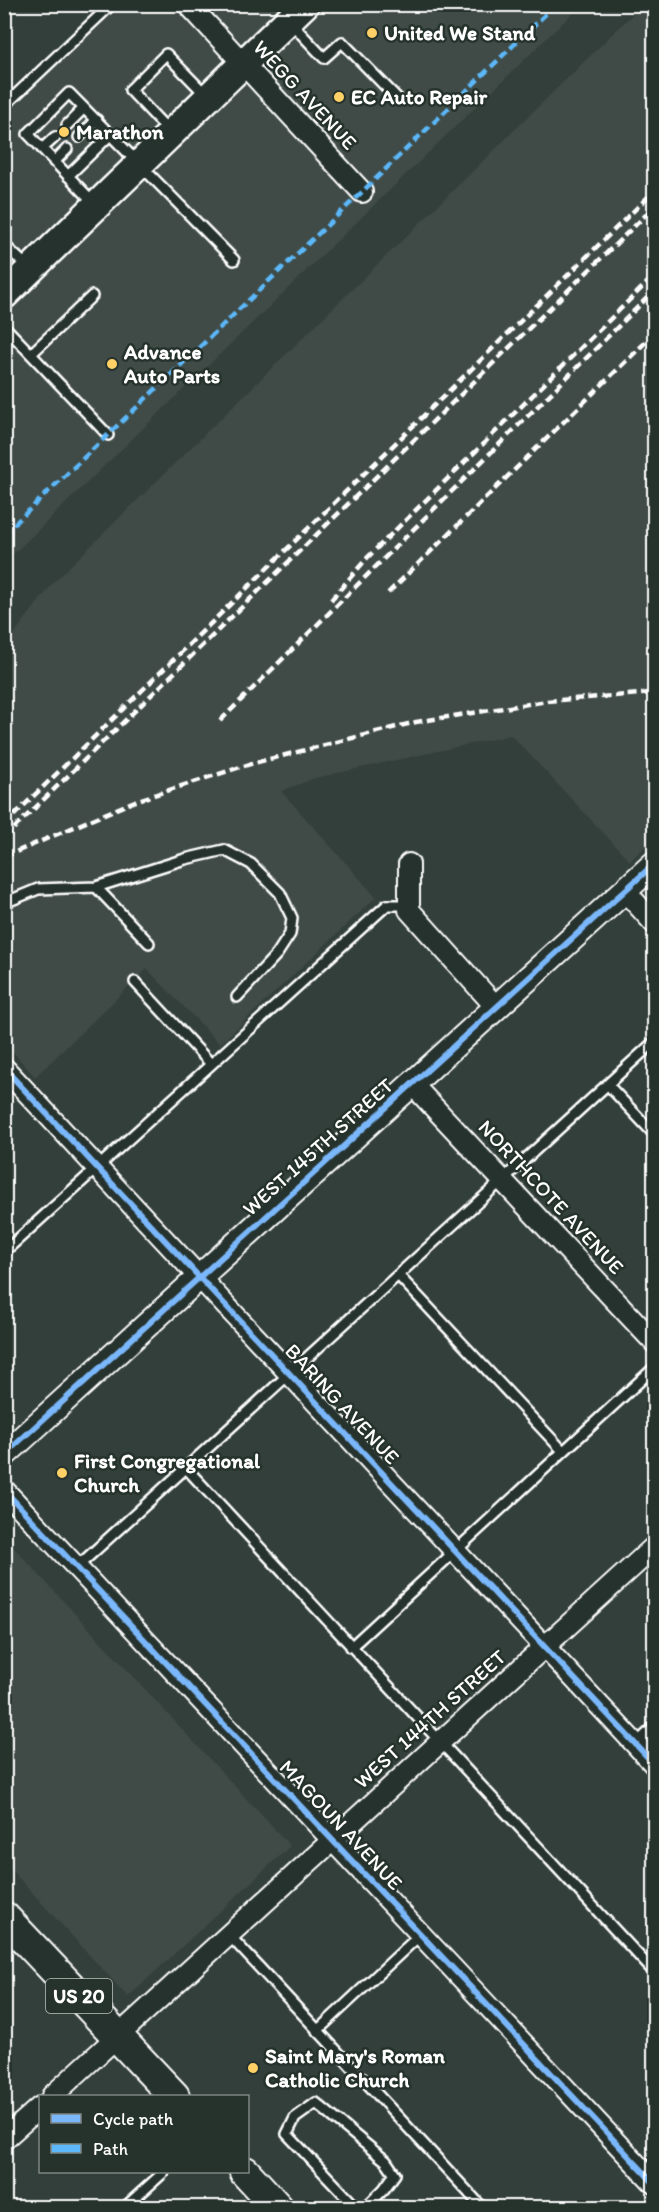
<svg xmlns="http://www.w3.org/2000/svg" width="659" height="2212" viewBox="0 0 659 2212" font-family="Itim,sans-serif">
  <rect width="100%" height="100%" fill="#333f3a"/>
  <filter id="ink" filterUnits="userSpaceOnUse"><feTurbulence type="fractalNoise" baseFrequency=".0167" numOctaves="2"/><feDisplacementMap in="SourceGraphic" scale="12" xChannelSelector="R" yChannelSelector="G"/><feConvolveMatrix kernelMatrix="1 2 1 2 8 2 1 2 1" color-interpolation-filters="sRGB"/></filter>
  <g filter="url(#ink)">
    <path fill="#404c47" d="M 112,5 L 581,5 L 5,562 L 5,106 Z
      M 642,5 L 654,5 L 654,838 L 630,861 L 511,735 L 315,778 L 281,791 L 376,897 L 220,1044 L 147,969 L 35,1077 L 5,1043 L 4,647 L 53,583 Z
      M 5,1538 L 290,1846 L 128,1997 L 5,1863 Z"/>
    <g fill="none" stroke-linecap="round" stroke-linejoin="round">
      <g stroke="#fff" stroke-width="14">
        <path id="service" d="M 290,22 L 324,58 L 342,42 L 398,99
          M 4,106 L 112,4
          M 67,125 L 84,108
          M 169,131 L 130,90 L 166,54 L 207,96
          M 79,137 L 97,120
          M 42,149 L 55,137
          M 54,162 L 67,149
          M 68,176 L 111,134
          M 96,205 L 28,134 L 69,93 L 234,260
          M 4,245 L 29,268
          M 4,326 L 108,435
          M 31,354 L 92,296
          M 96,887 L 185,859 L 224,850 L 251,864 L 280,893 L 292,918 L 290,934 L 277,954 L 237,997
          M 4,903 L 38,889 L 96,887 L 149,943
          M 135,982 L 211,1064
          M 608,1085 L 654,1134
          M 4,1252 L 387,905 L 408,905
          M 398,1275 L 563,1451
          M 186,1468 L 654,1972
          M 77,1567 L 654,1042
          M 351,1647 L 654,1368
          M 636,1744 L 654,1727
          M 229,1935 L 483,2208
          M 317,2031 L 421,1934
          M 124,2208 L 164,2172
          M 357,2208 L 287,2134 L 295,2118 L 316,2103 L 386,2161 L 395,2174 L 384,2189 L 365,2208"/>
      </g>
      <g stroke="#fff" stroke-width="24">
        <path id="minor" d="M 188,4 L 362,192
          M 409,864 L 409,910 L 497,1008
          M 625,891 L 654,923
          M 4,1068 L 654,1764
          M 412,1084 L 654,1342
          M 4,1490 L 654,2183
          M 52,2096 L 654,1547
          M 4,2139 L 40,2107"/>
      </g>
      <g stroke="#fff" stroke-width="28">
        <path id="tertiary" d="M 4,1455 L 654,864"/>
      </g>
      <g stroke="#fff" stroke-width="32">
        <path id="secondary" d="M 4,295 L 305,4"/>
      </g>
      <g stroke="#fff" stroke-width="34">
        <path id="primary" d="M 4,1917 L 174,2096
          M 245,2172 L 278,2208"/>
      </g>
      <use href="#service" stroke="#26332d" stroke-width="9"/>
      <use href="#minor" stroke="#26332d" stroke-width="20"/>
      <use href="#tertiary" stroke="#26332d" stroke-width="24"/>
      <use href="#secondary" stroke="#26332d" stroke-width="27"/>
      <use href="#primary" stroke="#26332d" stroke-width="30"/>
      <path stroke="#fff" stroke-width="4.5" stroke-dasharray="9 4.5" stroke-linecap="butt" d="M 388,593 L 654,334
        M 331,600 L 368,557 L 654,276
        M 220,721 L 654,291
        M 4,825 L 654,191
        M 4,838 L 654,207
        M 4,857 L 135,801 L 250,764 L 416,722 L 547,701 L 654,693"/>
      <path stroke="#5cb8fa" stroke-width="4.5" stroke-dasharray="9 4.5" stroke-linecap="butt" d="M 4,534 L 362,192 L 556,4"/>
      <g stroke="#26332d" stroke-width="10">
        <path id="cycleway" d="M 4,1068 L 654,1764
          M 4,1455 L 654,864
          M 4,1490 L 654,2183"/>
      </g>
      <use href="#cycleway" stroke="#7ab7fb" stroke-width="6"/>
    </g>
  </g>
  <g fill="#ffd166" stroke="#26332d" stroke-width="2">
    <circle cx="372" cy="33" r="6"/>
    <circle cx="339" cy="97" r="6"/>
    <circle cx="64" cy="132" r="6"/>
    <circle cx="112" cy="364" r="6"/>
    <circle cx="62" cy="1473" r="6"/>
    <circle cx="253" cy="2068" r="6"/>
  </g>
  <g text-anchor="middle" stroke-width="5" stroke-linejoin="round" paint-order="stroke">
    <rect fill="#26332d" stroke="#bec2c0" stroke-width="1.5" x="46" y="1979" width="66" height="34" rx="4.5"/>
    <g font-size="20" font-weight="bold" fill="#fff">
      <text x="79" y="2003">US 20</text>
    </g>
    <g font-size="21" font-weight="bold" fill="#fff" stroke="#26332d" text-anchor="start">
      <text x="384" y="40">United We Stand</text>
      <text x="351" y="104">EC Auto Repair</text>
      <text x="76" y="139">Marathon</text>
      <text x="124" y="359">Advance<tspan x="124" dy="24">Auto Parts</tspan></text>
      <text x="74" y="1468">First Congregational<tspan x="74" dy="24">Church</tspan></text>
      <text x="265" y="2063">Saint Mary's Roman<tspan x="265" dy="24">Catholic Church</tspan></text>
    </g>
    <g font-size="21" fill="#fff" stroke="#26332d">
      <text transform="translate(305 95) rotate(47)" y="7">WEGG AVENUE</text>
      <text transform="translate(318 1147) rotate(-42)" y="7">WEST 145TH STREET</text>
      <text transform="translate(551 1197) rotate(47)" y="7">NORTHCOTE AVENUE</text>
      <text transform="translate(342 1404) rotate(47)" y="7">BARING AVENUE</text>
      <text transform="translate(430 1719) rotate(-42)" y="7">WEST 144TH STREET</text>
      <text transform="translate(341 1825) rotate(47)" y="7">MAGOUN AVENUE</text>
    </g>
  </g>
  <rect width="659" height="2212" fill="none" stroke="#26332d" stroke-width="24"/>
  <rect x="12" y="12" width="635" height="2188" fill="none" stroke="#fff" stroke-width="2" filter="url(#ink)"/>
  <rect x="39" y="2095" width="210" height="78" fill="#26332d" stroke="#7d8581" stroke-width="1.5"/>
  <rect x="51" y="2114" width="30" height="9" fill="#7ab7fb" stroke="#7d8581" stroke-width="1.5"/>
  <text x="93" y="2125" font-size="18" fill="#ffffff">Cycle path</text>
  <rect x="51" y="2144" width="30" height="9" fill="#5cb8fa" stroke="#7d8581" stroke-width="1.5"/>
  <text x="93" y="2155" font-size="18" fill="#ffffff">Path</text>
</svg>
